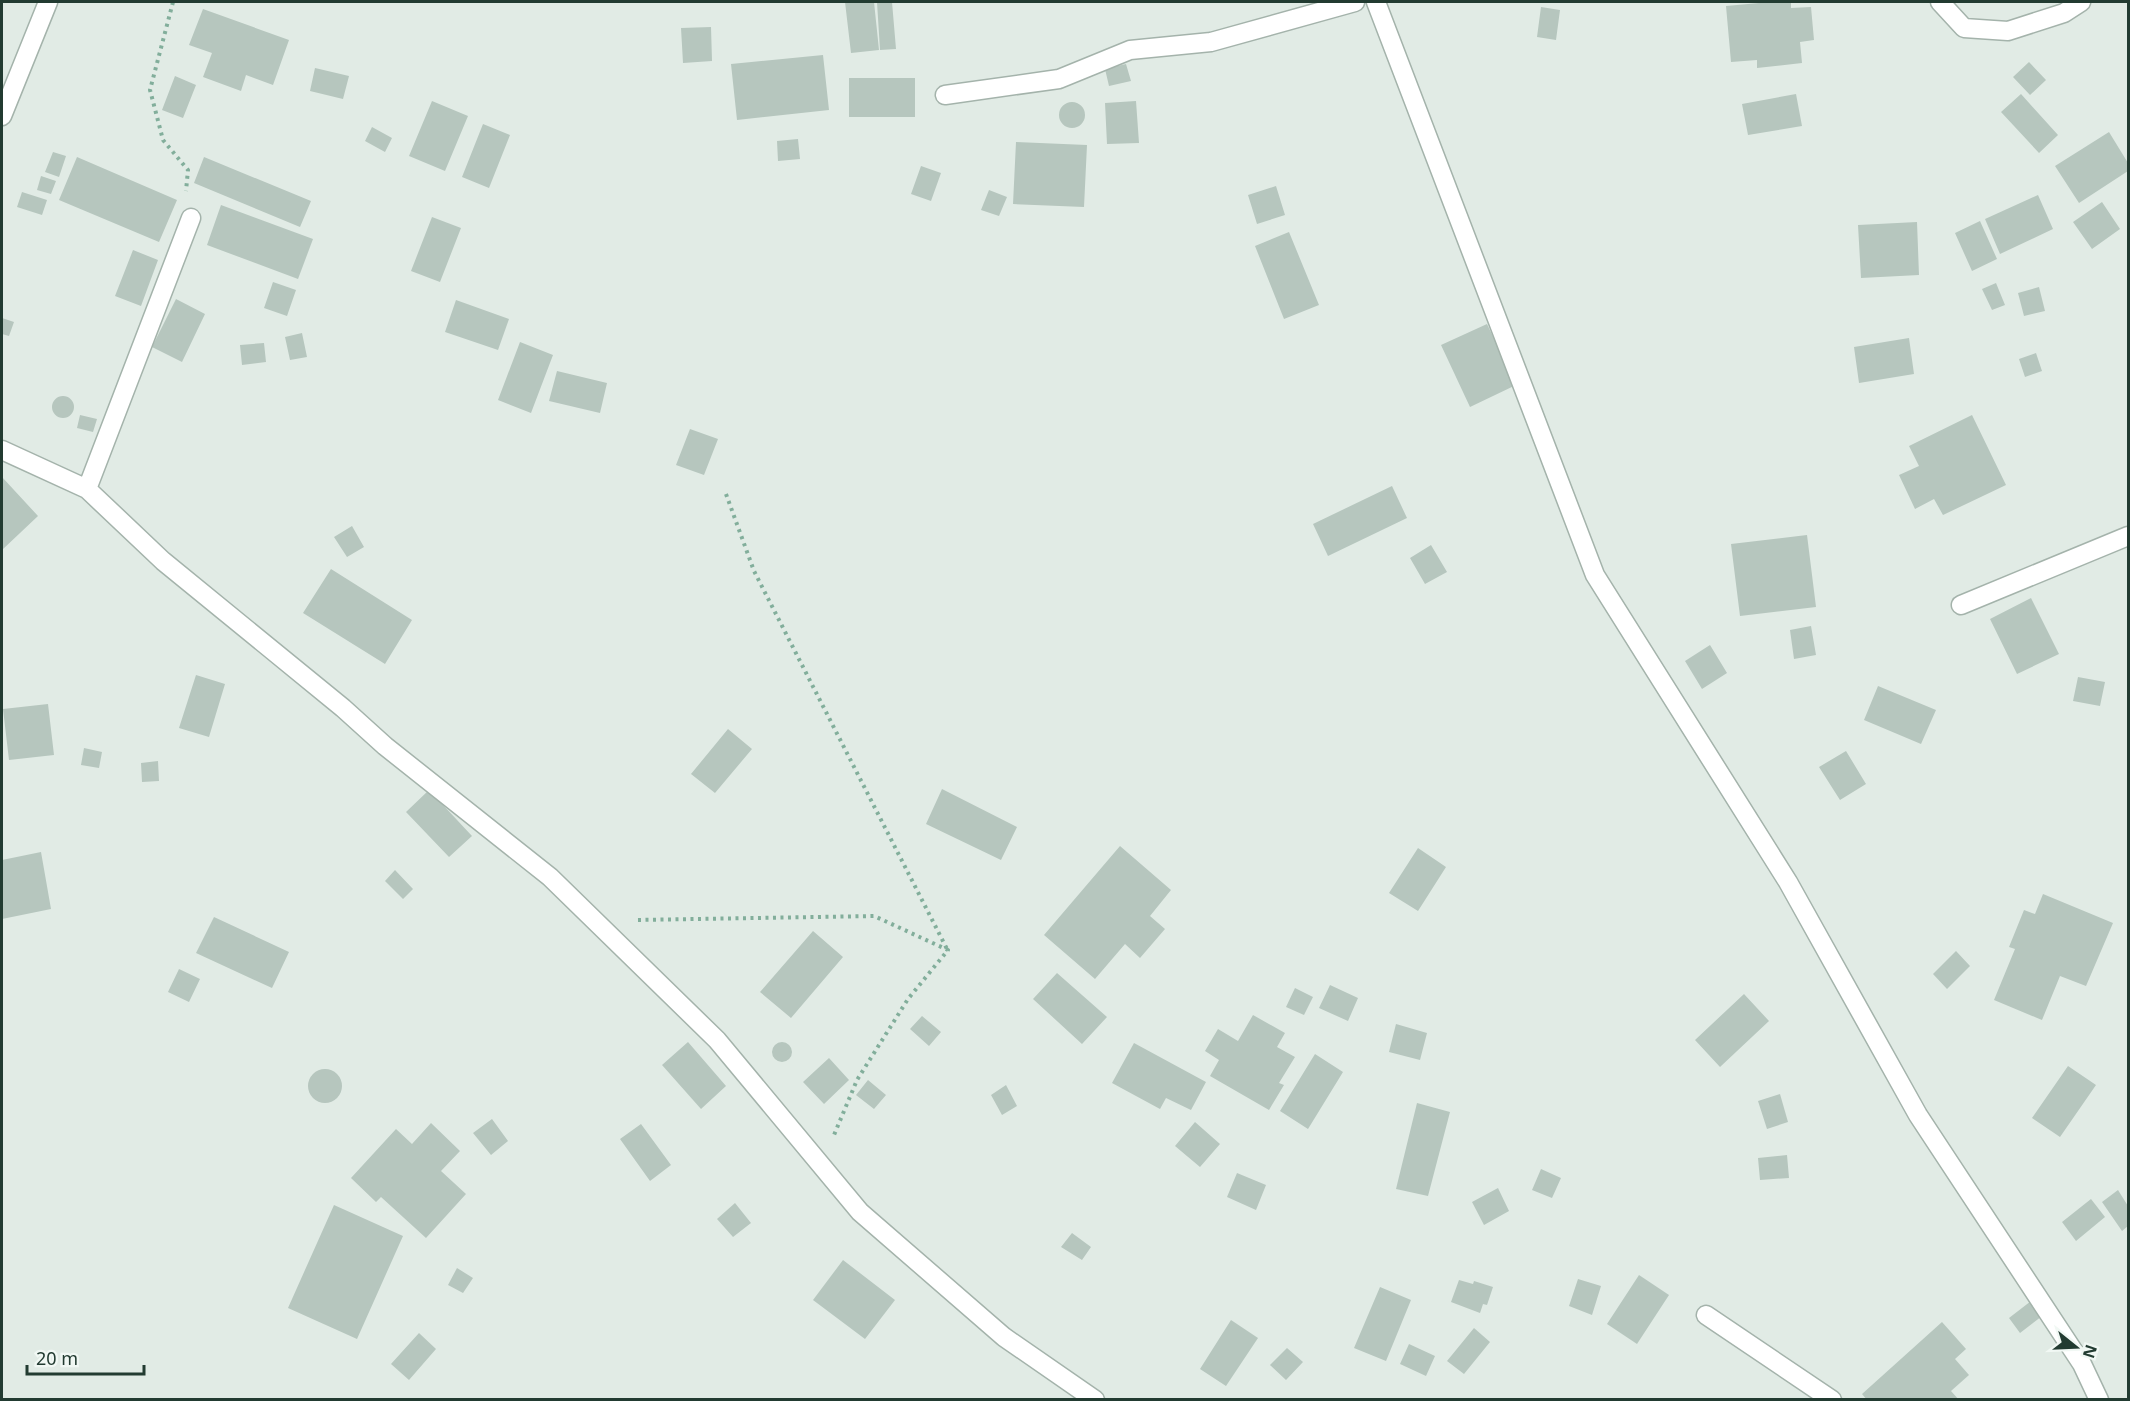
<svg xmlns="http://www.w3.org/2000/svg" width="2130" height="1401" viewBox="0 0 2130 1401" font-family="'Noto Sans',sans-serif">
  <rect width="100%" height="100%" fill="#e1ebe5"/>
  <path fill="#b6c6be" d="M 845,2 L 874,2 L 879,50 L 851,53 Z
    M 877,2 L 892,2 L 896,49 L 880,50 Z
    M 1770,2 L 1791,2 L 1791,8 L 1811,7 L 1814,40 L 1800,42 L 1802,63 L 1757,68 L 1757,60 L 1731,62 L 1726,6 Z
    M 1541,7 L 1560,10 L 1556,40 L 1537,37 Z
    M 203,9 L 289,40 L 273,85 L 246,75 L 241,91 L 203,77 L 212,53 L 189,45 Z
    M 711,27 L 712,61 L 683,63 L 681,28 Z
    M 823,55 L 829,110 L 737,120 L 731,64 Z
    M 2029,62 L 2046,80 L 2030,95 L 2013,77 Z
    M 1126,64 L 1131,81 L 1109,86 L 1105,69 Z
    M 315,68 L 349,76 L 343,99 L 310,91 Z
    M 175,76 L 196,85 L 183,118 L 162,110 Z
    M 849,78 L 915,78 L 915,117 L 849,117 Z
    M 1796,94 L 1802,126 L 1748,135 L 1742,104 Z
    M 2021,94 L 2058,135 L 2039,153 L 2001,112 Z
    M 432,101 L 468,116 L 445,171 L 409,156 Z
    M 1136,101 L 1139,143 L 1107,144 L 1105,103 Z
    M1059 115a13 13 0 1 1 26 0a13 13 0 1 1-26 0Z
    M 483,124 L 510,135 L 489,188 L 462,177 Z
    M 372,127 L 392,138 L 385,152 L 365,141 Z
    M 2109,132 L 2128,163 L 2128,171 L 2079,203 L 2055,166 Z
    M 798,139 L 800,159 L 778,161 L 777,141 Z
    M 1016,142 L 1087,145 L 1084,207 L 1013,204 Z
    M 53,152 L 66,156 L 59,177 L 45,172 Z
    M 77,157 L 177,200 L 159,242 L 59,200 Z
    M 204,157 L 311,201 L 300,227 L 194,183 Z
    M 921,166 L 941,173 L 931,201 L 911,194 Z
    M 41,176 L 56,181 L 51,194 L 37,190 Z
    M 1276,186 L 1285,215 L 1257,224 L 1248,195 Z
    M 989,190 L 1007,197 L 999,216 L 981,210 Z
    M 22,192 L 47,200 L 42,215 L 17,207 Z
    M 2038,195 L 2053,229 L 2000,254 L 1985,219 Z
    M 2102,202 L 2120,229 L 2092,249 L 2073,222 Z
    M 221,205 L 313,239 L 298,279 L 207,245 Z
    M 432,217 L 461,228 L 440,282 L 411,271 Z
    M 1980,221 L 1997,259 L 1972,271 L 1955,233 Z
    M 1917,222 L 1919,275 L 1861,278 L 1858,225 Z
    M 1289,232 L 1319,305 L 1284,319 L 1255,246 Z
    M 133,250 L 158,260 L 141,306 L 115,296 Z
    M 273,282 L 296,290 L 287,316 L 264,308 Z
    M 1996,283 L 2005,305 L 1992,310 L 1982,289 Z
    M 2039,287 L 2045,311 L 2024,316 L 2018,293 Z
    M 176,299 L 205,314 L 182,362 L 152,347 Z
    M 456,300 L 509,319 L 498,350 L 445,332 Z
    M 2,318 L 14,322 L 9,336 L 2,334 Z
    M 1487,324 L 1516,385 L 1470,407 L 1441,345 Z
    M 302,333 L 307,357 L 290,360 L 285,337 Z
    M 1909,338 L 1914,374 L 1859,383 L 1854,347 Z
    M 520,342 L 553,355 L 531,413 L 498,400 Z
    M 264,343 L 266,362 L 242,365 L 240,345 Z
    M 2036,353 L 2042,371 L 2025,377 L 2019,359 Z
    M 557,371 L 607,383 L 600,413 L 549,401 Z
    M52 407a11 11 0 1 1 22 0a11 11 0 1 1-22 0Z
    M 80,415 L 97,419 L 93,432 L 77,428 Z
    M 1972,415 L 2006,485 L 1943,515 L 1934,499 L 1915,509 L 1899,475 L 1919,466 L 1909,446 Z
    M 690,429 L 718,439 L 704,475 L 676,465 Z
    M 2,477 L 38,516 L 2,550 Z
    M 1392,486 L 1407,518 L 1328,556 L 1313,524 Z
    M 352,526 L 364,547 L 347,557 L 334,537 Z
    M 1807,535 L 1816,607 L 1740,616 L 1731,544 Z
    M 1431,545 L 1447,572 L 1425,584 L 1410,558 Z
    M 331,569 L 412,620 L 385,664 L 303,613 Z
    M 2031,598 L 2059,654 L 2017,674 L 1990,619 Z
    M 1811,626 L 1816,655 L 1794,659 L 1790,630 Z
    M 1710,645 L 1727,673 L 1702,689 L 1685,661 Z
    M 196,675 L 225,684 L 209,737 L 179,728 Z
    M 2078,677 L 2105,682 L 2100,706 L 2073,701 Z
    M 1878,686 L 1936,710 L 1921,744 L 1864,720 Z
    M 48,704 L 54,755 L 9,760 L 3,709 Z
    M 728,729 L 752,749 L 715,793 L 691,774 Z
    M 84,748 L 102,752 L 99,768 L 81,765 Z
    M 1846,751 L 1866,784 L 1840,800 L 1819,767 Z
    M 158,761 L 159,781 L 142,782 L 141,763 Z
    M 942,789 L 1017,827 L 1001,860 L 926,824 Z
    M 429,790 L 472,836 L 449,857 L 406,812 Z
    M 1120,846 L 1171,890 L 1150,916 L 1165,929 L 1140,958 L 1125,944 L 1095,979 L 1044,935 Z
    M 1418,848 L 1446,867 L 1418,911 L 1389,893 Z
    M 41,852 L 51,909 L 2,919 L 2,860 Z
    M 395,870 L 413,889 L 403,899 L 385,881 Z
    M 2043,894 L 2113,923 L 2086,986 L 2060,976 L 2042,1020 L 1994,1000 L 2015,949 L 2009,947 L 2024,910 L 2035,914 Z
    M 214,917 L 289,952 L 272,988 L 196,953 Z
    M 813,931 L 843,957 L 791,1018 L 760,992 Z
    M 1956,951 L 1970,966 L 1947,989 L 1933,974 Z
    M 179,969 L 200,979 L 189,1002 L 168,992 Z
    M 1057,973 L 1107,1017 L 1082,1044 L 1033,999 Z
    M 1330,985 L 1358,998 L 1348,1021 L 1319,1008 Z
    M 1295,988 L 1313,997 L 1304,1015 L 1286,1007 Z
    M 1744,994 L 1769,1021 L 1720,1067 L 1695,1040 Z
    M 1253,1015 L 1285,1033 L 1277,1047 L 1295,1057 L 1279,1083 L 1284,1085 L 1269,1110 L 1210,1076 L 1219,1060 L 1205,1051 L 1218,1029 L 1238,1041 Z
    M 922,1016 L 941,1032 L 929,1046 L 910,1029 Z
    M 1396,1024 L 1427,1033 L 1420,1060 L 1389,1052 Z
    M772 1052a10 10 0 1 1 20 0a10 10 0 1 1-20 0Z
    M 688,1042 L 726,1086 L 701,1109 L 662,1065 Z
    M 1134,1043 L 1206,1082 L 1191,1110 L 1166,1098 L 1160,1109 L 1112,1083 Z
    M 1315,1054 L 1343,1072 L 1308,1129 L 1280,1111 Z
    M 829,1058 L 849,1080 L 824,1104 L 803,1082 Z
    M 2068,1066 L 2096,1085 L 2060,1137 L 2032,1118 Z
    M308 1086a17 17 0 1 1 34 0a17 17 0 1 1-34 0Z
    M 868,1080 L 886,1095 L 874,1109 L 856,1095 Z
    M 1006,1085 L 1017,1106 L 1002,1115 L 991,1095 Z
    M 1780,1094 L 1788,1122 L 1767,1129 L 1758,1101 Z
    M 1417,1103 L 1450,1112 L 1428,1196 L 1396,1189 Z
    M 492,1119 L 508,1141 L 491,1155 L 473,1133 Z
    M 1195,1122 L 1220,1144 L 1200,1167 L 1175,1146 Z
    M 431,1123 L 460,1151 L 441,1171 L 466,1194 L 426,1238 L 381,1197 L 376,1202 L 351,1178 L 396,1129 L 412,1144 Z
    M 641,1124 L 671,1165 L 650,1181 L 620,1139 Z
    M 1787,1155 L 1789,1178 L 1760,1180 L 1758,1158 Z
    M 1541,1169 L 1561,1178 L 1552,1198 L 1532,1190 Z
    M 1237,1173 L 1266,1185 L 1256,1210 L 1227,1197 Z
    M 1498,1188 L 1509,1211 L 1484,1225 L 1472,1202 Z
    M 2118,1190 L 2128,1206 L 2128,1226 L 2122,1231 L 2102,1202 Z
    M 2091,1199 L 2105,1217 L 2076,1241 L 2062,1222 Z
    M 735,1203 L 751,1223 L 733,1237 L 717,1219 Z
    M 334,1205 L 403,1236 L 357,1339 L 288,1308 Z
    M 1072,1233 L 1091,1247 L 1082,1260 L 1061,1247 Z
    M 843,1260 L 895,1300 L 865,1339 L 813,1300 Z
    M 457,1268 L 473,1278 L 463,1293 L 448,1285 Z
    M 1639,1275 L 1669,1295 L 1637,1344 L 1607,1324 Z
    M 1578,1279 L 1601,1286 L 1592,1315 L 1569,1306 Z
    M 1459,1280 L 1473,1284 L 1474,1281 L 1493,1287 L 1487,1305 L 1483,1304 L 1480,1313 L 1451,1302 Z
    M 1380,1287 L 1411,1300 L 1386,1361 L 1354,1348 Z
    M 2035,1298 L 2046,1313 L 2020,1333 L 2009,1318 Z
    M 1231,1320 L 1258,1338 L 1226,1386 L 1200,1369 Z
    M 1942,1322 L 1966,1349 L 1955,1359 L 1969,1375 L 1951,1391 L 1959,1400 L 1867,1400 L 1862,1394 Z
    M 1474,1328 L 1490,1342 L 1464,1374 L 1447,1361 Z
    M 419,1333 L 436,1349 L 409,1380 L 391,1364 Z
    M 1409,1344 L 1435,1356 L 1426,1376 L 1400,1364 Z
    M 1287,1348 L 1303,1362 L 1286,1380 L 1270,1365 Z"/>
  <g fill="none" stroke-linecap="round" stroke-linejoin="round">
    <g stroke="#a4b3ab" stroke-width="21">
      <path id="street" d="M 1376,2 L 1595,575 L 1788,882 L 1918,1115 L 2082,1364 L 2099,1400
        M 1940,2 L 1964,28 L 2008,31 L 2064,13 L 2081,2
        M 945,95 L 1059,79 L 1130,50 L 1211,42 L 1355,2
        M 2,116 L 48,2
        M 2,450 L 87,489 L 163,561 L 343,708 L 385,746 L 550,877 L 717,1040 L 860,1212 L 1004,1337 L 1095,1400
        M 87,489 L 191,218
        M 1961,605 L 2128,536
        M 1706,1315 L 1832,1400"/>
    </g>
    <path stroke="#82ae9b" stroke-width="4" stroke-dasharray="3 4.5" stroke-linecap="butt" d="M 173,2 L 150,90 L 163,140 L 188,170 L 186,191
      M 726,494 L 754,571 L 947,949
      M 638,920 L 874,916 L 948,950 L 908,999 L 857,1080 L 834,1135"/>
    <use href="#street" stroke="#fff" stroke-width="18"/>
  </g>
  <rect width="2130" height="1401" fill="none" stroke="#223b31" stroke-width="6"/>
  <g transform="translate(2076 1347) rotate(108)" stroke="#f1f8f4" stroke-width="4.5" paint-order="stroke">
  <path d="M0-4.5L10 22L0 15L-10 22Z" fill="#223b31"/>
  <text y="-9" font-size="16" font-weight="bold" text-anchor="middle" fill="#223b31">N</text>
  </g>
  <path d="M27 1365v9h117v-9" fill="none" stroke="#223b31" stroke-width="3"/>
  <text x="36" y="1365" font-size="18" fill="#223b31" stroke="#f1f8f4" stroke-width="4.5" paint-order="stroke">20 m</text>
</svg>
